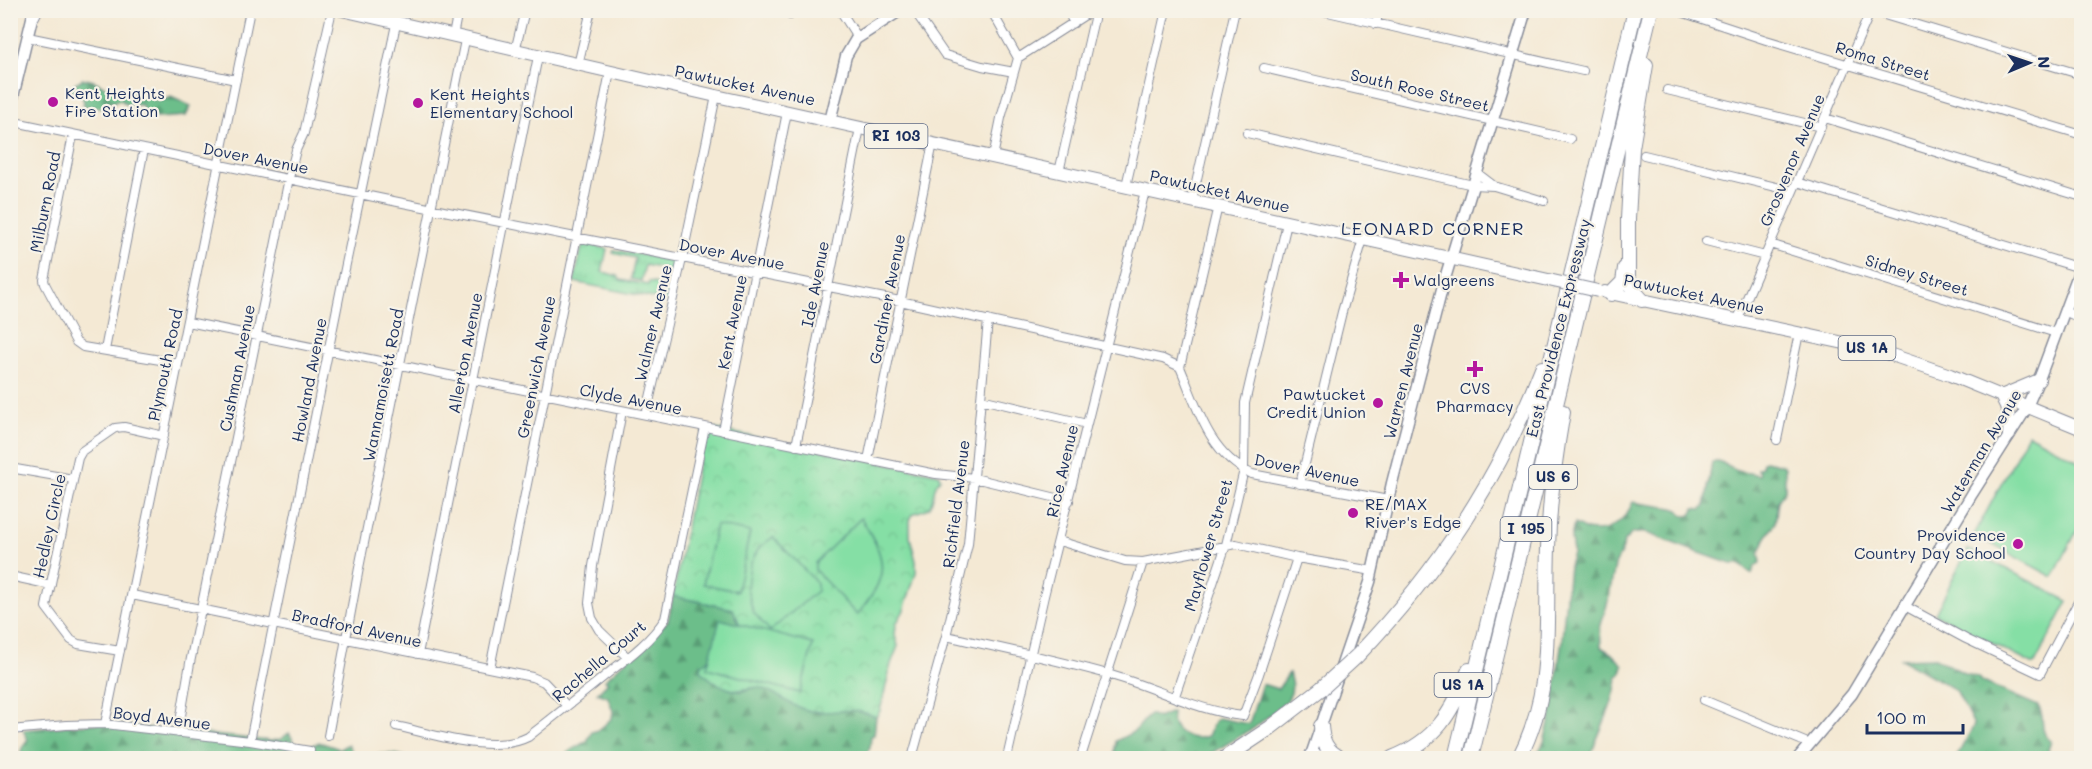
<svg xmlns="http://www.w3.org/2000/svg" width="2092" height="769" viewBox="0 0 2092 769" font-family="Mali,sans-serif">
  <defs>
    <pattern id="grass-tufts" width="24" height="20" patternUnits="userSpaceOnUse" patternTransform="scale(1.5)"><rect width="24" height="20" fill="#85dfa5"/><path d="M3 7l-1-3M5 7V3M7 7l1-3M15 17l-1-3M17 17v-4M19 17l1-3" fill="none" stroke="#72c090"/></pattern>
    <pattern id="forest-firs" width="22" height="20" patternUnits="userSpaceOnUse" patternTransform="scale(1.5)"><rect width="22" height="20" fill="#6cbe8a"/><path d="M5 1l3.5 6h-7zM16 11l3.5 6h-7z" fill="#589b74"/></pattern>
    <pattern id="park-crowns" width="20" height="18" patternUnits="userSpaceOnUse" patternTransform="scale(1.5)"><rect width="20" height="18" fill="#85dfa5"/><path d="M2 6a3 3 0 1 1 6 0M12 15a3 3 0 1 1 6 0" fill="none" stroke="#72c090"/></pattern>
  </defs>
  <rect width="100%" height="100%" fill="#f7f3e8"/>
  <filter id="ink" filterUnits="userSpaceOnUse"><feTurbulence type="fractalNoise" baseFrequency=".0167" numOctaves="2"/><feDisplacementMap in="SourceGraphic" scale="12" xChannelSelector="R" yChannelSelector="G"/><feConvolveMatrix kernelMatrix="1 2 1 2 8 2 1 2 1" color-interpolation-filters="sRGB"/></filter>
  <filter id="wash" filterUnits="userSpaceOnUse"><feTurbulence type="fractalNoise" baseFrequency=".008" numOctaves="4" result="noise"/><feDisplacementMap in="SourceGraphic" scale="24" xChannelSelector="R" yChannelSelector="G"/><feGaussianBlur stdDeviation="1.35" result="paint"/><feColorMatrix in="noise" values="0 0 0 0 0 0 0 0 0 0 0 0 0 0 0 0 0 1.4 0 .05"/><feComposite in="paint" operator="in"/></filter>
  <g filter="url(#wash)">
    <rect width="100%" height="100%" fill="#f4e9d4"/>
    <path fill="url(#grass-tufts)" stroke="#508782" stroke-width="1.5" d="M 583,243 L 607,249 L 602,272 L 618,276 L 620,280 L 648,285 L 649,282 L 661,285 L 664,269 L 645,265 L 641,281 L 631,279 L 635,258 L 613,253 L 614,250 L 676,261 L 678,263 L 668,301 L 574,282 Z"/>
    <path fill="url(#forest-firs)" stroke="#447674" stroke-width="1.5" d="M 83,79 C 99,80 100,86 113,90 C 122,92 133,89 142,93 C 157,100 153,105 171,97 L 191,106 L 186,116 L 158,118 L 146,117 L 142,105 L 126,104 L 121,100 L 108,103 L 105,108 L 83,106 L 84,102 L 82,96 L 69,90 L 75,83 Z
      M 1765,461 L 1783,465 L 1785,468 L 1785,490 L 1778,501 L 1775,523 L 1765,539 L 1759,554 L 1761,562 L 1754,567 L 1752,574 L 1739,564 L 1731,564 L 1694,551 L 1644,532 L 1640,533 L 1632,533 L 1628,538 L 1624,540 L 1623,548 L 1615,565 L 1608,601 L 1600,628 L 1601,647 L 1611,653 L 1623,665 L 1621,674 L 1617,676 C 1615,706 1598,731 1590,758 L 1535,758 L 1544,742 L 1552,712 L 1562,639 L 1569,566 L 1573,553 L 1571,538 L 1574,524 C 1578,525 1582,529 1587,530 C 1608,535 1625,521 1633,502 L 1673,508 L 1679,510 L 1684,516 L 1691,515 L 1695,508 L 1701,509 L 1705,506 L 1712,462 L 1721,462 C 1738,473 1739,471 1759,475 L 1760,472 L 1757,469 L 1762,467 L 1763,462 Z
      M 673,596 L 733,609 L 740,625 L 711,679 C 720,684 731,692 742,691 C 748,690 753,686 760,687 C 779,691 792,708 811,711 C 838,714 848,704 876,717 L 874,735 L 871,736 L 870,747 L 864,758 L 561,758 L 571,750 L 587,741 L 592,732 L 599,730 L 612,718 L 613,711 L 608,697 L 597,693 L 608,682 L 605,680 L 668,621 Z
      M 1935,658 L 1964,673 L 1979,678 L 1983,682 L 2038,706 C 2047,719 2037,730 2051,741 L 2048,750 L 2050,754 L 2060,758 L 1956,758 L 1974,725 L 1956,690 L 1901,659 Z
      M 1289,673 L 1292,685 L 1291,693 L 1287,701 L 1254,728 L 1203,758 L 1114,758 L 1116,741 L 1135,731 L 1150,714 L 1158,718 L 1172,712 C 1170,733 1190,742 1208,736 L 1214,722 L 1218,718 L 1249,724 L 1262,684 L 1278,689 Z
      M 103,723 L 271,741 L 281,739 L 289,733 L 298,748 L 305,749 L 319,742 L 340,749 L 348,744 L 355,758 C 371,756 391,750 407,758 L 19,758 L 22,748 L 28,740 L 23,730 Z"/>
    <path fill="url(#park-crowns)" stroke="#508782" stroke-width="1.5" d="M 705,427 L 939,474 L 940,479 C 931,487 936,500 928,508 C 925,510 917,512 913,514 L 910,520 L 910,537 L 916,561 L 916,573 L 904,610 L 896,624 L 895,635 L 898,646 L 891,664 L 880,711 L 876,717 C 847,704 837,715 811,711 C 791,708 777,692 759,687 C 752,687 746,690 740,690 C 727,691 709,680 701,670 L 702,664 L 715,656 L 740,625 L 733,609 L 673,596 Z"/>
    <path fill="#85dfa5" stroke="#508782" stroke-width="1.5" d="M 2028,434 L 2081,462 L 2081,523 L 2053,577 L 1974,535 Z
      M 861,518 C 888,561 890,575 857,615 L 815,570 L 815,563 Z
      M 716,525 L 750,532 L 737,591 L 703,584 Z
      M 773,537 L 817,583 L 817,591 L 770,631 L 753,612 L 747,588 L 750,565 L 759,548 Z
      M 1968,549 L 2068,601 L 2034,665 L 1935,614 Z
      M 720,619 L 813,644 L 800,693 L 707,668 Z"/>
  </g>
  <g filter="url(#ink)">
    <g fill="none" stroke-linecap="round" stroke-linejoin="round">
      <g stroke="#888c99" stroke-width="10">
        <path id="street" d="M 840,10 L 858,38
          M 914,10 L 945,55 L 982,66 L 1014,72
          M 991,10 L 1018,58
          M 1067,10 L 1074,23
          M 1319,10 L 1583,71
          M 1868,10 L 2082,75
          M 2076,10 L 2082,12
          M 1678,11 L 1766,40 L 2082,135
          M 790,15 L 791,10
          M 1376,24 L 1379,10
          M 453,36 L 458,10
          M 28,37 L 236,80
          M 515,51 L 525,10
          M 578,65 L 591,10
          M 1264,68 L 1570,139
          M 1667,90 L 1821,127
          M 1825,118 L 2082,197
          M 10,121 L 398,202 L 900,301 L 1163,359 L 1180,367 C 1197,407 1209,454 1252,474 L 1388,500
          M 1247,133 L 1473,185 L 1494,186 L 1477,173
          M 73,135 L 44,280 L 45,284 L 76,342 L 83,347 L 178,363
          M 1644,155 L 1793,191
          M 993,157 L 1001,118 L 1018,58 L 1093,10
          M 1059,172 L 1096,10
          M 1797,182 L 2080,268
          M 1126,186 L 1166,10
          M 1494,186 L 1544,201
          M 1192,201 L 1235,10
          M 1706,241 L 1765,256
          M 1770,244 L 2056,333
          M 2064,311 L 2082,319
          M 1737,321 L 1871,10
          M 188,322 L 868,460 L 936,474 L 974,478 L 1069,501
          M 105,350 L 144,149
          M 1180,367 L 1218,206
          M 981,399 L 1087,424
          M 622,411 L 593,566 L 589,603 L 592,618 L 599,630 L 628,658
          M 646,415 L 682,259 L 716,96
          M 723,431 L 787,112
          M 1777,440 L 1799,333
          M 796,446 L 860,128
          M 868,460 L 933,143
          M 10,468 L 73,479
          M 1300,484 L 1342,312 L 1363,239
          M 1059,541 L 1125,561 L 1143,562 L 1236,544 L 1297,558 L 1373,571
          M 10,576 L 51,585
          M 132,595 L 532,677 L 544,682 L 567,706
          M 1905,606 L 1966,639 L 2040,674 L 2078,602
          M 946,636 C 1000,648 1054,659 1107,674 C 1153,686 1196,711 1243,716 L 1259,674 L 1297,558
          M 120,651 L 78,644 L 71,640 L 46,607 L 48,597 L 78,458 L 82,451 L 115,428 L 124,427 L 164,436
          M 418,654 L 538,56
          M 490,668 L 610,72
          M 1175,696 L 1226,545 L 1244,470 L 1245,403 L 1287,223
          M 1704,700 L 1810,744
          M 105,724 L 250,10
          M 396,726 C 433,734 493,755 528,737 C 556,715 584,693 612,670 C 632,655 651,640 665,619 L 705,427
          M 10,730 L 66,725 L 105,724 L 250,741 L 310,751
          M 178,733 L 190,663 L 289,178 L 296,150 L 304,133 L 332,10
          M 328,736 L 359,568 L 465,40
          M 250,741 L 341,288 L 396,24
          M 1081,757 L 1143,562
          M 912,758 L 946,636 L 968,544 L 988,320
          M 1007,758 L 1044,596 L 1145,191"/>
      </g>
      <g stroke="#888c99" stroke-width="13">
        <path id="secondary" d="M 10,109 L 34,10
          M 830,121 L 846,56 L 856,39 L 901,10
          M 1310,758 L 1370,582 L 1392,483 L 1443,285 L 1526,10
          M 1798,758 L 1852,694 L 1972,494 L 2026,409 L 2041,374 L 2082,264"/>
      </g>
      <g stroke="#888c99" stroke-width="14">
        <path id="primary" d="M 342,10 L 716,96 L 1535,277
          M 33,16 L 36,10
          M 1605,292 L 1877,350 L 1950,375 L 2082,429
          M 2009,435 C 2010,420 2009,409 2001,396 L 2039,380"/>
      </g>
      <g stroke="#888c99" stroke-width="16">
        <path id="highway" d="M 1611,294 L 1623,282 L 1625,268
          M 1642,300 L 1634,291 L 1628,277 L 1628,219 L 1632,148 L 1646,65
          M 1357,656 C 1439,570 1499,479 1542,368
          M 1321,726 C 1322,741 1326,751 1341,758
          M 1312,755 L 1320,758
          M 1225,758 L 1270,728 L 1322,688
          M 1392,758 C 1436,741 1452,713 1469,670
          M 1455,758 L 1635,10
          M 1471,758 L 1651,10
          M 1519,758 C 1555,688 1545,624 1548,548 C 1549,502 1555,457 1563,412"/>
      </g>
      <use href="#street" stroke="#fff" stroke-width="8"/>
      <use href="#secondary" stroke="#fff" stroke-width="10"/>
      <use href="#primary" stroke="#fff" stroke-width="12"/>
      <use href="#highway" stroke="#fff" stroke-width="14"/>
      <g stroke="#888c99" stroke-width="14" stroke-linecap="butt">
        <path id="primary-bridge" d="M 1535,277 L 1598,291"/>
      </g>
      <g stroke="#888c99" stroke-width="16" stroke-linecap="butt">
        <path id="highway-bridge" d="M 1322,688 L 1357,656"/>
      </g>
      <use href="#primary-bridge" stroke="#fff" stroke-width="12"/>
      <use href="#highway-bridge" stroke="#fff" stroke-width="14"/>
    </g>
  </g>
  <g fill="#b5179e" stroke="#f7f3e8" stroke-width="2">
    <circle cx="53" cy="102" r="6"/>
    <circle cx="418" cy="103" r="6"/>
    <path d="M1398 271h6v6h6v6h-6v6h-6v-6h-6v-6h6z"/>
    <path d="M1472 360h6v6h6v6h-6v6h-6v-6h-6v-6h6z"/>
    <circle cx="1378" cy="403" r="6"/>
    <circle cx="1353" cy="513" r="6"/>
    <circle cx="2018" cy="544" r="6"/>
  </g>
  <g text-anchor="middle" stroke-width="4.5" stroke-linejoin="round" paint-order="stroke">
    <g fill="#f7f3e8" stroke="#5d6a87" stroke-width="1.5">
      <rect x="864.5" y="124" width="63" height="24" rx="4.5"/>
      <rect x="1838.5" y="336" width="57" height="24" rx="4.5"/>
      <rect x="1529" y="465" width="48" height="24" rx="4.5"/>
      <rect x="1500.5" y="517" width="51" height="24" rx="4.5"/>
      <rect x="1434.5" y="673" width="57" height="24" rx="4.5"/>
    </g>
    <g font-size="15" font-weight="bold" fill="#1b2f5e">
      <text x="896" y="141">RI 103</text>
      <text x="1867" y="353">US 1A</text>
      <text x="1553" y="482">US 6</text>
      <text x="1526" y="534">I 195</text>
      <text x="1463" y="690">US 1A</text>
    </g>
    <g font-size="16" fill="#1b2f5e" stroke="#f7f3e8">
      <text transform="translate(1883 61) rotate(17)" y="6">Roma Street</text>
      <text transform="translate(745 85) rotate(12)" y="6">Pawtucket Avenue</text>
      <text transform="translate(1420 90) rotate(13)" y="6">South Rose Street</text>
      <text transform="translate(256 158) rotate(11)" y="6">Dover Avenue</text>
      <text transform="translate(1792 160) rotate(-67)" y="6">Grosvenor Avenue</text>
      <text transform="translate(1220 191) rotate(13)" y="6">Pawtucket Avenue</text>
      <text transform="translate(45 202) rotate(-79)" y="6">Milburn Road</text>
      <text transform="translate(732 254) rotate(11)" y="6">Dover Avenue</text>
      <text transform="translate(1917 275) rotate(17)" y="6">Sidney Street</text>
      <text transform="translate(815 284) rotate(-79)" y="6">Ide Avenue</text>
      <text transform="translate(1694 294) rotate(12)" y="6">Pawtucket Avenue</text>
      <text transform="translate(887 299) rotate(-79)" y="6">Gardiner Avenue</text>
      <text transform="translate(732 322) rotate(-79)" y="6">Kent Avenue</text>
      <text transform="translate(653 323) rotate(-77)" y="6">Walmer Avenue</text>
      <text transform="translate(1558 328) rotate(-76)" y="6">East Providence Expressway</text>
      <text transform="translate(465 353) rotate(-79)" y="6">Allerton Avenue</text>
      <text transform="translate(165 365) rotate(-78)" y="6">Plymouth Road</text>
      <text transform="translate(536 367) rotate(-79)" y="6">Greenwich Avenue</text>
      <text transform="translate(237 368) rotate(-79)" y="6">Cushman Avenue</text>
      <text transform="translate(309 380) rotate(-79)" y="6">Howland Avenue</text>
      <text transform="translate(1403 381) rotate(-76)" y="6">Warren Avenue</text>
      <text transform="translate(383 385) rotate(-79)" y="6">Wannamoisett Road</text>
      <text transform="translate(631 399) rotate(11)" y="6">Clyde Avenue</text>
      <text transform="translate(1981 451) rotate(-59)" y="6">Waterman Avenue</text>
      <text transform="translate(1307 470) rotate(12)" y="6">Dover Avenue</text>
      <text transform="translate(1062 471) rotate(-77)" y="6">Rice Avenue</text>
      <text transform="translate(956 504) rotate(-83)" y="6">Richfield Avenue</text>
      <text transform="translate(49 526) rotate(-78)" y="6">Hedley Circle</text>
      <text transform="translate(1208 545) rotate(-74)" y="6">Mayflower Street</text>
      <text transform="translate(357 628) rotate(12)" y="6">Bradford Avenue</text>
      <text transform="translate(599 661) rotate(-40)" y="6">Rachella Court</text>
      <text transform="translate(162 718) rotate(7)" y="6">Boyd Avenue</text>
    </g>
    <g font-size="16" fill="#1b2f5e" stroke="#f7f3e8" text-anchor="start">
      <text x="65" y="99">Kent Heights<tspan x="65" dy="18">Fire Station</tspan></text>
      <text x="430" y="100">Kent Heights<tspan x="430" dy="18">Elementary School</tspan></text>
      <text x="1413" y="286">Walgreens</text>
      <text x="1475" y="394" text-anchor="middle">CVS<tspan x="1475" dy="18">Pharmacy</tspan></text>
      <text x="1366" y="400" text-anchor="end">Pawtucket<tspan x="1366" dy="18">Credit Union</tspan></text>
      <text x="1365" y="510">RE/MAX<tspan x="1365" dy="18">River's Edge</tspan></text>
      <text x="2006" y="541" text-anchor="end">Providence<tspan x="2006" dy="18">Country Day School</tspan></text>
    </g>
    <g font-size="18" letter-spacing="1.5" fill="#1b2f5e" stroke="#f7f3e8">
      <text x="1433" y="235">LEONARD CORNER</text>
    </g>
  </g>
  <rect width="2092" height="769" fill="none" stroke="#f7f3e8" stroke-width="36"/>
  <g transform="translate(2029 63) rotate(88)" stroke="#f7f3e8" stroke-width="4.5" paint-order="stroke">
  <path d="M0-4.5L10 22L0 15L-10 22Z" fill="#1b2f5e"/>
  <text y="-9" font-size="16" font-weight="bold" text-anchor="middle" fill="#1b2f5e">N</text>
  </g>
  <path d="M1867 724v9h96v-9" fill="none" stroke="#1b2f5e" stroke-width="3"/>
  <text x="1876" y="724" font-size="18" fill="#1b2f5e" stroke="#f7f3e8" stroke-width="4.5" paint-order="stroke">100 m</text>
</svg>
